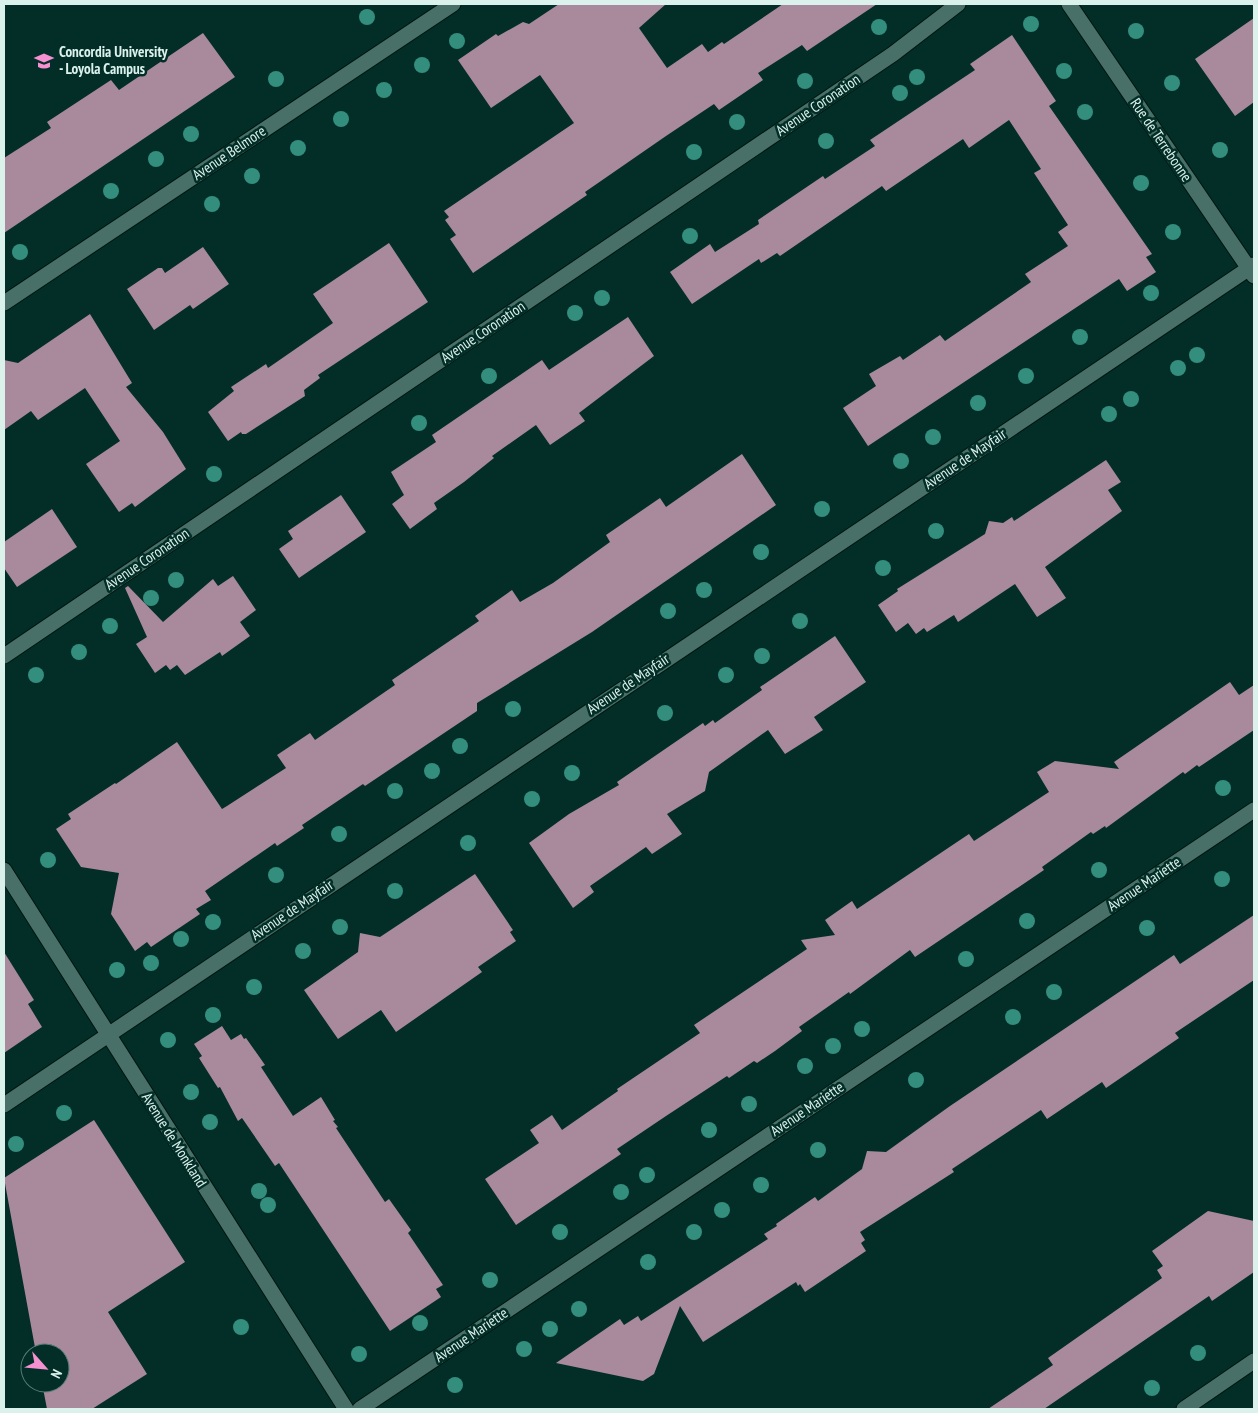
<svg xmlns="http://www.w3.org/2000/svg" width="1258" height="1413" viewBox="0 0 1258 1413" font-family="'PT Sans Narrow',sans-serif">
  <rect width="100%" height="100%" fill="#032e28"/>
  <path fill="#a9899c" d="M 559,4 L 666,4 L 639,28 L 667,68 L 702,44 L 708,52 L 722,42 L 724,44 L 783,4 L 877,4 L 807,51 L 802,45 L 758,73 L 763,80 L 719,110 L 714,104 L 666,136 L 585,192 L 587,195 L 473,273 L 450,239 L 456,235 L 445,220 L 449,217 L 444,211 L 574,123 L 540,75 L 491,108 L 458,60 L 496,34 L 498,36 L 523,22 L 529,24 Z
    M 1254,18 L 1254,102 L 1235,116 L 1195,59 Z
    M 203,33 L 235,77 L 4,233 L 4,158 L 51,128 L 47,122 L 111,80 L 119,90 Z
    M 1012,35 L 1056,101 L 1049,106 L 1152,254 L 1146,257 L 1156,272 L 1127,291 L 1119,279 L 868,446 L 843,408 L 876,386 L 869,374 L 900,356 L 903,360 L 940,335 L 945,341 L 1031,282 L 1025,274 L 1068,246 L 1058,232 L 1068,225 L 1034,173 L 1041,169 L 1009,120 L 969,148 L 963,139 L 886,191 L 882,186 L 780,256 L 777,253 L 761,263 L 759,259 L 692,304 L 670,272 L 710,244 L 715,252 L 759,224 L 758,220 L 823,176 L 825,179 L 875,146 L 870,140 L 975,70 L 970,64 Z
    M 389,243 L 428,302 L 318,375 L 320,378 L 304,390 L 305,396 L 246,434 L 242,434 L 241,432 L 228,441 L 208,412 L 234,391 L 231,387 L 266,364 L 268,368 L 333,323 L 313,294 Z
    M 203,247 L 229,284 L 193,309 L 190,305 L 154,330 L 127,289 L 158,268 L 162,268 L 165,273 Z
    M 90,314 L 132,383 L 126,387 L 163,432 L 186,469 L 135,507 L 132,503 L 119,512 L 86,464 L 120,441 L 85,388 L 38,420 L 31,411 L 4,430 L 4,360 L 18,363 Z
    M 628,317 L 654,356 L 579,413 L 585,421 L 550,445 L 536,425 L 492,456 L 494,458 L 464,482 L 434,503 L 437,509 L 410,529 L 392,504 L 404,495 L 391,472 L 436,442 L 432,435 L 542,360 L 549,370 Z
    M 742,454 L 776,505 L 592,632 L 477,703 L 477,711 L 365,786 L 363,784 L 302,825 L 304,828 L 277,846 L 275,843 L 205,891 L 211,900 L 196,909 L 200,914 L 151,947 L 147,942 L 135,951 L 111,914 L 119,873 L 81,867 L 56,829 L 71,819 L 68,814 L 115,783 L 116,784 L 177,742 L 222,809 L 227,806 L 286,768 L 277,755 L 310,733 L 315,740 L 395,685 L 392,680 L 479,621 L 475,616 L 512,590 L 520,602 L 553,583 L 610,542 L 606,535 L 660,498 L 666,507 Z
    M 1106,460 L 1121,482 L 1108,490 L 1122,511 L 1045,567 L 1066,598 L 1037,617 L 1015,584 L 958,622 L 954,615 L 927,632 L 924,628 L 916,634 L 908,623 L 896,632 L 878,605 L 898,591 L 897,589 L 985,534 L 989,521 L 1003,523 L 1012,517 L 1014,521 Z
    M 341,495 L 366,532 L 299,578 L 279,549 L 293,539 L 288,531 Z
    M 52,509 L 77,547 L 17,587 L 4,568 L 4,542 Z
    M 233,576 L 256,610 L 240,622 L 250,636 L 222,656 L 220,652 L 185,675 L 177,665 L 170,670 L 166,665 L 155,673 L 136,644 L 147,637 L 125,588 L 128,586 L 163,622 L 213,579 L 218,586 Z
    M 835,636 L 866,682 L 814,717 L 823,730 L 785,754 L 768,730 L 709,772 L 705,791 L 667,814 L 682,834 L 652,854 L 646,847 L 590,886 L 594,892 L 573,908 L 529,843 L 569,814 L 619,785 L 617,782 L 703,723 L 705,726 L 713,720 L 715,723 L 762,690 L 760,687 Z
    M 1230,682 L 1239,695 L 1254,685 L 1254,730 L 1199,767 L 1197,765 L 1185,774 L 1183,772 L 1106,828 L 1105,826 L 1093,834 L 1091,832 L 1042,867 L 1044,870 L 915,957 L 910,950 L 850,994 L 849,992 L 799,1027 L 802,1031 L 775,1051 L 757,1063 L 754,1061 L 729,1078 L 727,1076 L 666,1116 L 617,1149 L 621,1154 L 516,1225 L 485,1179 L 539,1143 L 530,1130 L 552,1115 L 562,1130 L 618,1091 L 617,1089 L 700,1033 L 694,1025 L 807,949 L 801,940 L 835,935 L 825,920 L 852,901 L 857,909 L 969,834 L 974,841 L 1049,792 L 1037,772 L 1055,761 L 1119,769 L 1114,762 Z
    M 475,874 L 513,930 L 510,932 L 516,941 L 478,967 L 482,972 L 396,1032 L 381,1010 L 338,1039 L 304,990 L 358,952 L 360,933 L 380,937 Z
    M 1254,915 L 1254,980 L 1175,1033 L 1179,1038 L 1106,1088 L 1102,1082 L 1047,1119 L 1041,1110 L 952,1169 L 954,1172 L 860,1232 L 865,1240 L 861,1243 L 866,1251 L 805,1292 L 800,1284 L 798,1286 L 796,1282 L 703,1342 L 680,1306 L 654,1374 L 643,1381 L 556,1363 L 620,1319 L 624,1325 L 638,1316 L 641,1321 L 768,1239 L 764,1234 L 777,1226 L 776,1224 L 815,1197 L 818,1201 L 862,1169 L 867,1151 L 886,1152 L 950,1106 L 1174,955 L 1180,964 Z
    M 4,952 L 34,1000 L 28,1004 L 42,1027 L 4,1053 Z
    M 222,1026 L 231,1040 L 241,1034 L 244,1039 L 246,1038 L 265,1065 L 261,1067 L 293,1116 L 321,1097 L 335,1120 L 333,1121 L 338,1127 L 336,1128 L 385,1202 L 389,1199 L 411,1230 L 408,1233 L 443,1285 L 436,1289 L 441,1297 L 390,1331 L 279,1163 L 275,1166 L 242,1118 L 238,1121 L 220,1087 L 218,1088 L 199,1058 L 202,1056 L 194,1044 Z
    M 94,1120 L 185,1262 L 108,1312 L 147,1374 L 92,1409 L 47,1409 L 42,1383 L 60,1383 L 60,1353 L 36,1353 L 4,1178 Z
    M 1208,1211 L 1254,1221 L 1254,1272 L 1212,1301 L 1209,1296 L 1044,1409 L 988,1409 L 1053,1365 L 1048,1358 L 1162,1278 L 1157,1270 L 1163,1266 L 1152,1251 Z"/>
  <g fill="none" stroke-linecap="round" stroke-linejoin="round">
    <g stroke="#001510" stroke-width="17">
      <path id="minor" d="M 1069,4 L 1254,276
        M 4,303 L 453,4
        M 4,656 L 893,54 L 958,4
        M 4,1105 L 1254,265
        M 360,1409 L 1254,810
        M 1184,1409 L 1254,1361"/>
    </g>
    <g stroke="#001510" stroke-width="17">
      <path id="tertiary" d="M 4,870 L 346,1409"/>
    </g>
    <use href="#minor" stroke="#487068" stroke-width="15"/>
    <use href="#tertiary" stroke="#487068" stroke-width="15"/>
  </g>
  <g fill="#338e7e">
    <circle cx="367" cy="17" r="8"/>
    <circle cx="1031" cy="24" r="8"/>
    <circle cx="879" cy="27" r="8"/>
    <circle cx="1136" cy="31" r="8"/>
    <circle cx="457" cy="41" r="8"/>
    <circle cx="422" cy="65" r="8"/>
    <circle cx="1064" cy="71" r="8"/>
    <circle cx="917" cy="77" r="8"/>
    <circle cx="276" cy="79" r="8"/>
    <circle cx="805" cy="81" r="8"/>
    <circle cx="1172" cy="83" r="8"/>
    <circle cx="384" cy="90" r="8"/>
    <circle cx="900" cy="93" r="8"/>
    <circle cx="1085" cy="112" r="8"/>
    <circle cx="341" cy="119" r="8"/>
    <circle cx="737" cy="122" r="8"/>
    <circle cx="191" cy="134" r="8"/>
    <circle cx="826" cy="141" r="8"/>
    <circle cx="298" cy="148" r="8"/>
    <circle cx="1220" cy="150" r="8"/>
    <circle cx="694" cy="152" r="8"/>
    <circle cx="156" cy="159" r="8"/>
    <circle cx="252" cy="176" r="8"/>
    <circle cx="1141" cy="183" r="8"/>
    <circle cx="111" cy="191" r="8"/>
    <circle cx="212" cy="204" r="8"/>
    <circle cx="1173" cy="232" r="8"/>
    <circle cx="690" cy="236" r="8"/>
    <circle cx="20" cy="252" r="8"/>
    <circle cx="1151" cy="293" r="8"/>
    <circle cx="602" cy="298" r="8"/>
    <circle cx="575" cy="313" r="8"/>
    <circle cx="1080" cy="337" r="8"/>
    <circle cx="1197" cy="355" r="8"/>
    <circle cx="1178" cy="368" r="8"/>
    <circle cx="489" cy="376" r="8"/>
    <circle cx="1026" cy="376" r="8"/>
    <circle cx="1131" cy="399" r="8"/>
    <circle cx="978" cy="403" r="8"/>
    <circle cx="1109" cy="414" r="8"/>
    <circle cx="419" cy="423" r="8"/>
    <circle cx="933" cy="437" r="8"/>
    <circle cx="901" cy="461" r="8"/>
    <circle cx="214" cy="474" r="8"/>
    <circle cx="822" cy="509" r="8"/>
    <circle cx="936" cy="531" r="8"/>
    <circle cx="761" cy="552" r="8"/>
    <circle cx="883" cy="568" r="8"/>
    <circle cx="176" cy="580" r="8"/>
    <circle cx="704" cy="590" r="8"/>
    <circle cx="151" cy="598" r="8"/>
    <circle cx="668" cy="611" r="8"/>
    <circle cx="800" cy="621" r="8"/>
    <circle cx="110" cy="626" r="8"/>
    <circle cx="79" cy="652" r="8"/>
    <circle cx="762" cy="656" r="8"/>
    <circle cx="36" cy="675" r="8"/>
    <circle cx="726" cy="675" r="8"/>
    <circle cx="513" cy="709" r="8"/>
    <circle cx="665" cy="713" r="8"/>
    <circle cx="460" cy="746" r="8"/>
    <circle cx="432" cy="771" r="8"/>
    <circle cx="572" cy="773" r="8"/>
    <circle cx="1223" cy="788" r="8"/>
    <circle cx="395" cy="791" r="8"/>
    <circle cx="532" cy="799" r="8"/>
    <circle cx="339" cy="834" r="8"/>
    <circle cx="468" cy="843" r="8"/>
    <circle cx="48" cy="860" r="8"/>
    <circle cx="1099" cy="870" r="8"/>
    <circle cx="276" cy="875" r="8"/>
    <circle cx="1222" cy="879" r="8"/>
    <circle cx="395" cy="891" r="8"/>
    <circle cx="1027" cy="921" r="8"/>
    <circle cx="213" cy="922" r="8"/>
    <circle cx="340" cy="927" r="8"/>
    <circle cx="1147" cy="928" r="8"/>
    <circle cx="181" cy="939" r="8"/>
    <circle cx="303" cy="951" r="8"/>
    <circle cx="966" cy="959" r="8"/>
    <circle cx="151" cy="963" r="8"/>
    <circle cx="117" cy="970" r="8"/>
    <circle cx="254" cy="987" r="8"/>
    <circle cx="1054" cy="992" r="8"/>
    <circle cx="213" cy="1015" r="8"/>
    <circle cx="1013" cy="1017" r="8"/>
    <circle cx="862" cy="1029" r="8"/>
    <circle cx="168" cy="1040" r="8"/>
    <circle cx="833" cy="1046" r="8"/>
    <circle cx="805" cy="1066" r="8"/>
    <circle cx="916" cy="1080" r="8"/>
    <circle cx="191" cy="1092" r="8"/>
    <circle cx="749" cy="1104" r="8"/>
    <circle cx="64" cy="1113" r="8"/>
    <circle cx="210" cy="1122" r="8"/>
    <circle cx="709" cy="1130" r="8"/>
    <circle cx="16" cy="1144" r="8"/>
    <circle cx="818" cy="1150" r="8"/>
    <circle cx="647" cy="1175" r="8"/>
    <circle cx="761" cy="1185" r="8"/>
    <circle cx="259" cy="1191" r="8"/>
    <circle cx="621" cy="1192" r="8"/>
    <circle cx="268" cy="1205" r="8"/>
    <circle cx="722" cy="1210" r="8"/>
    <circle cx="560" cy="1232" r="8"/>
    <circle cx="694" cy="1232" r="8"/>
    <circle cx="648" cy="1262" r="8"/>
    <circle cx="490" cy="1280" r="8"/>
    <circle cx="579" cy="1309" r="8"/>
    <circle cx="420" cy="1323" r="8"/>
    <circle cx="241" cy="1327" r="8"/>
    <circle cx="550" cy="1329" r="8"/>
    <circle cx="524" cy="1349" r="8"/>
    <circle cx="1198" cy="1353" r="8"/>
    <circle cx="359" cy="1354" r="8"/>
    <circle cx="455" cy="1385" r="8"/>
    <circle cx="1152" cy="1388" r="8"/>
  </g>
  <defs>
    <g id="university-bare" transform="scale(1.5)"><path d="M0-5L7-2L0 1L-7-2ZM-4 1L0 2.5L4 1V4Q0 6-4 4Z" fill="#f591d1" stroke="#032e28" stroke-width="2.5" paint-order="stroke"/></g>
  </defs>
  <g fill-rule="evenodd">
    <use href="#university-bare" x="44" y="61"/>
  </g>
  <g text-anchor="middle" stroke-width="5" stroke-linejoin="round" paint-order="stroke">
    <g font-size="15" font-weight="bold" fill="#dbf1ec" stroke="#032e28" text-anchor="start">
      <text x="59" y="57">Concordia University<tspan x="59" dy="17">- Loyola Campus</tspan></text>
    </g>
    <g font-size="15" fill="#dbf1ec" stroke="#032e28">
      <text transform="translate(818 105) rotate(-34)" y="5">Avenue Coronation</text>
      <text transform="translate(1161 140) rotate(56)" y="5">Rue de Terrebonne</text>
      <text transform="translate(229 153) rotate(-34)" y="5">Avenue Belmore</text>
      <text transform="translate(483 332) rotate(-34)" y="5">Avenue Coronation</text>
      <text transform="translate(965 459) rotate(-34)" y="5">Avenue de Mayfair</text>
      <text transform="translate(147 559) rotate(-34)" y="5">Avenue Coronation</text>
      <text transform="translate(628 684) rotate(-34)" y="5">Avenue de Mayfair</text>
      <text transform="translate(1144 884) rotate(-34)" y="5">Avenue Mariette</text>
      <text transform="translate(292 910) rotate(-34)" y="5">Avenue de Mayfair</text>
      <text transform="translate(807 1109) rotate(-34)" y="5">Avenue Mariette</text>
      <text transform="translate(174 1140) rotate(58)" y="5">Avenue de Monkland</text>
      <text transform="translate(471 1335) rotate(-34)" y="5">Avenue Mariette</text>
    </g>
  </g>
  <rect width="1258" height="1413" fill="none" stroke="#dbf1ec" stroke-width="10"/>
  <g transform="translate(45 1368) rotate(117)"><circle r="24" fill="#032e28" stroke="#597c76"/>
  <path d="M0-4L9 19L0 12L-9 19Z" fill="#f591d1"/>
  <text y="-8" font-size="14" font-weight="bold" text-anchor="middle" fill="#dbf1ec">N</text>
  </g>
</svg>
